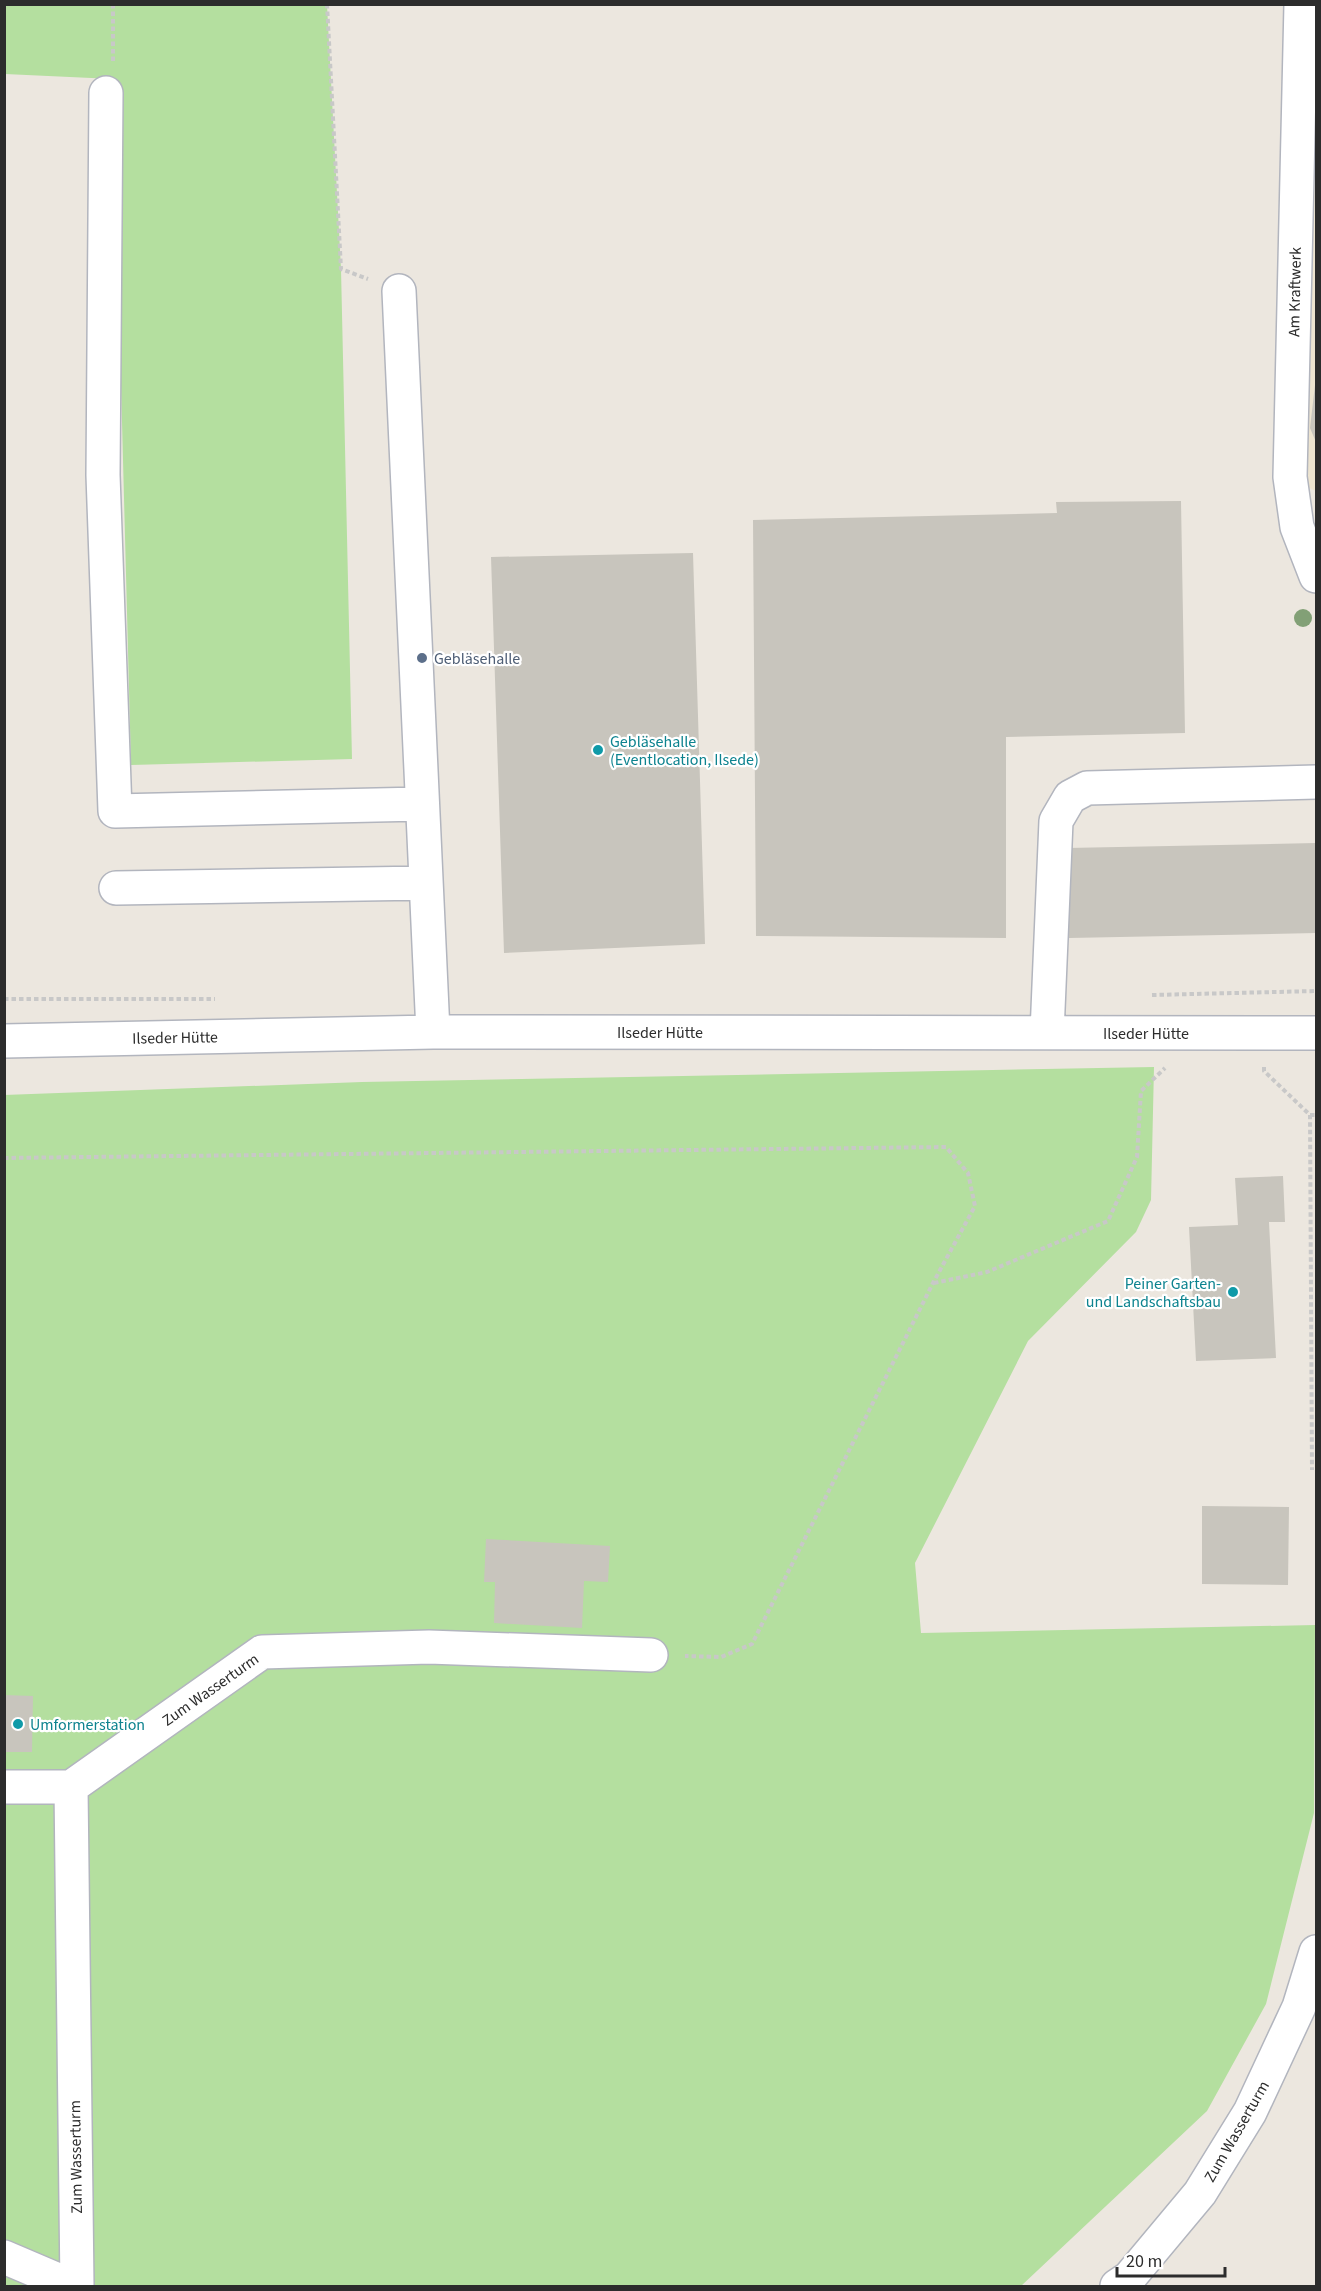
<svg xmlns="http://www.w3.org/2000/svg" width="1321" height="2291" viewBox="0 0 1321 2291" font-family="'Source Sans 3',sans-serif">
  <rect width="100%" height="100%" fill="#ece7df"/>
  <path fill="#ede4d0" d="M 1316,100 L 1316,491 L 1305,486 Z"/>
  <path fill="#b4df9f" d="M 5,5 L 327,5 L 341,269 L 352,759 L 131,765 L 113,79 L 5,74 Z
    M 1154,1067 L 1151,1200 L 1136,1232 L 1028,1341 L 915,1563 L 921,1633 L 1315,1625 L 1314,1813 L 1266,2004 L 1207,2111 L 1021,2286 L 5,2286 L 4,1095 L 362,1082 Z"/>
  <path fill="#c8c5bd" d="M 1315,385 L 1316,385 L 1316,442 L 1310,428 Z
    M 1181,501 L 1185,733 L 1006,737 L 1006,938 L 756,936 L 753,520 L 1057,513 L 1056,502 Z
    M 693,553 L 705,944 L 504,953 L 491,557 Z
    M 1316,843 L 1316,933 L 1069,938 L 1067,848 Z
    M 1283,1176 L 1285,1222 L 1269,1222 L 1276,1358 L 1196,1361 L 1189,1227 L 1238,1225 L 1235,1178 Z
    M 1202,1506 L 1289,1507 L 1288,1585 L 1202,1584 Z
    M 486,1539 L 610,1546 L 608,1582 L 584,1581 L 582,1628 L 494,1623 L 495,1582 L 484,1582 Z
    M 4,1695 L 33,1696 L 32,1752 L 4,1752 Z"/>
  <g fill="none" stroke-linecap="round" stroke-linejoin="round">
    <g stroke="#b2b5be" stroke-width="36">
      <path id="minor" d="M 1301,4 L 1290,477 L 1297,527 L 1316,576
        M 106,93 L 103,475 L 115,811 L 421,804
        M 399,291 L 433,1032
        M 116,888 L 426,883
        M 1047,1033 L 1056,821 L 1070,797 L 1087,788 L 1316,782
        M 4,1041 L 433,1032 L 1316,1033
        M 4,1787 L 71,1787
        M 4,2257 L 72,2286
        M 77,2286 L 71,1787 L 262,1652 L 429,1647 L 651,1655
        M 1117,2286 L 1129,2278 L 1200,2193 L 1250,2112 L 1299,2007 L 1316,1952"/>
    </g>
    <path stroke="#c8c8c8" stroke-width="4" stroke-dasharray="4.5 3" stroke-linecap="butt" d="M 113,4 L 113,61
      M 327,4 L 341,269 L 368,279
      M 1152,995 L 1316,991
      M 4,999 L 215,999
      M 1264,1067 L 1264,1071 L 1310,1115 L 1312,1470
      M 1310,1115 L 1316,1115
      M 4,1158 L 946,1147 L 968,1173 L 975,1206 L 933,1283 L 752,1644 L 721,1657 L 685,1656
      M 934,1283 L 987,1272 L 1108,1221 L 1137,1157 L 1141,1091 L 1165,1068"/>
    <use href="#minor" stroke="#fff" stroke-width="33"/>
  </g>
  <circle fill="#82a076" cx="1303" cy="618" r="9"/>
  <circle fill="#5c6f8a" stroke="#fff" stroke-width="2" cx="422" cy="658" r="6"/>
  <g fill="#0f9aa8" stroke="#fff" stroke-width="2">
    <circle cx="598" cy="750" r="6"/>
    <circle cx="1233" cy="1292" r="6"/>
    <circle cx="18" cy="1724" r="6"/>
  </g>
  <g text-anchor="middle" stroke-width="4.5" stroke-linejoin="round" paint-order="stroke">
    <g font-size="16" fill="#2c2c2c" stroke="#fff">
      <text transform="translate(1294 292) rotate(-89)" y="6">Am Kraftwerk</text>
      <text x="660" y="1038">Ilseder Hütte</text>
      <text x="1146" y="1039">Ilseder Hütte</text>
      <text transform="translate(175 1037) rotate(-1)" y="6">Ilseder Hütte</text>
      <text transform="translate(210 1689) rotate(-35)" y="6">Zum Wasserturm</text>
      <text transform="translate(1236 2131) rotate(-60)" y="6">Zum Wasserturm</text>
      <text transform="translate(75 2157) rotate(-91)" y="6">Zum Wasserturm</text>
    </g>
    <g font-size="16" fill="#4e5e75" stroke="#fff" text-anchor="start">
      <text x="434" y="664">Gebläsehalle</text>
    </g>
    <g font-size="16" fill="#0d838f" stroke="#fff" text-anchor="start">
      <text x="610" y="747">Gebläsehalle<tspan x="610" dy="18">(Eventlocation, Ilsede)</tspan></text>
      <text x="1221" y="1289" text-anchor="end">Peiner Garten-<tspan x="1221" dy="18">und Landschaftsbau</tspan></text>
      <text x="30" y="1730">Umformerstation</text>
    </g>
  </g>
  <rect width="1321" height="2291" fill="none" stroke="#2c2c2c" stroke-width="12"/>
  <path d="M1117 2267v9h108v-9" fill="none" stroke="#2c2c2c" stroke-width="3"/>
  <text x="1126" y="2267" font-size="18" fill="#2c2c2c" stroke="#ffffff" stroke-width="4.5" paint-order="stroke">20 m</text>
</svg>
